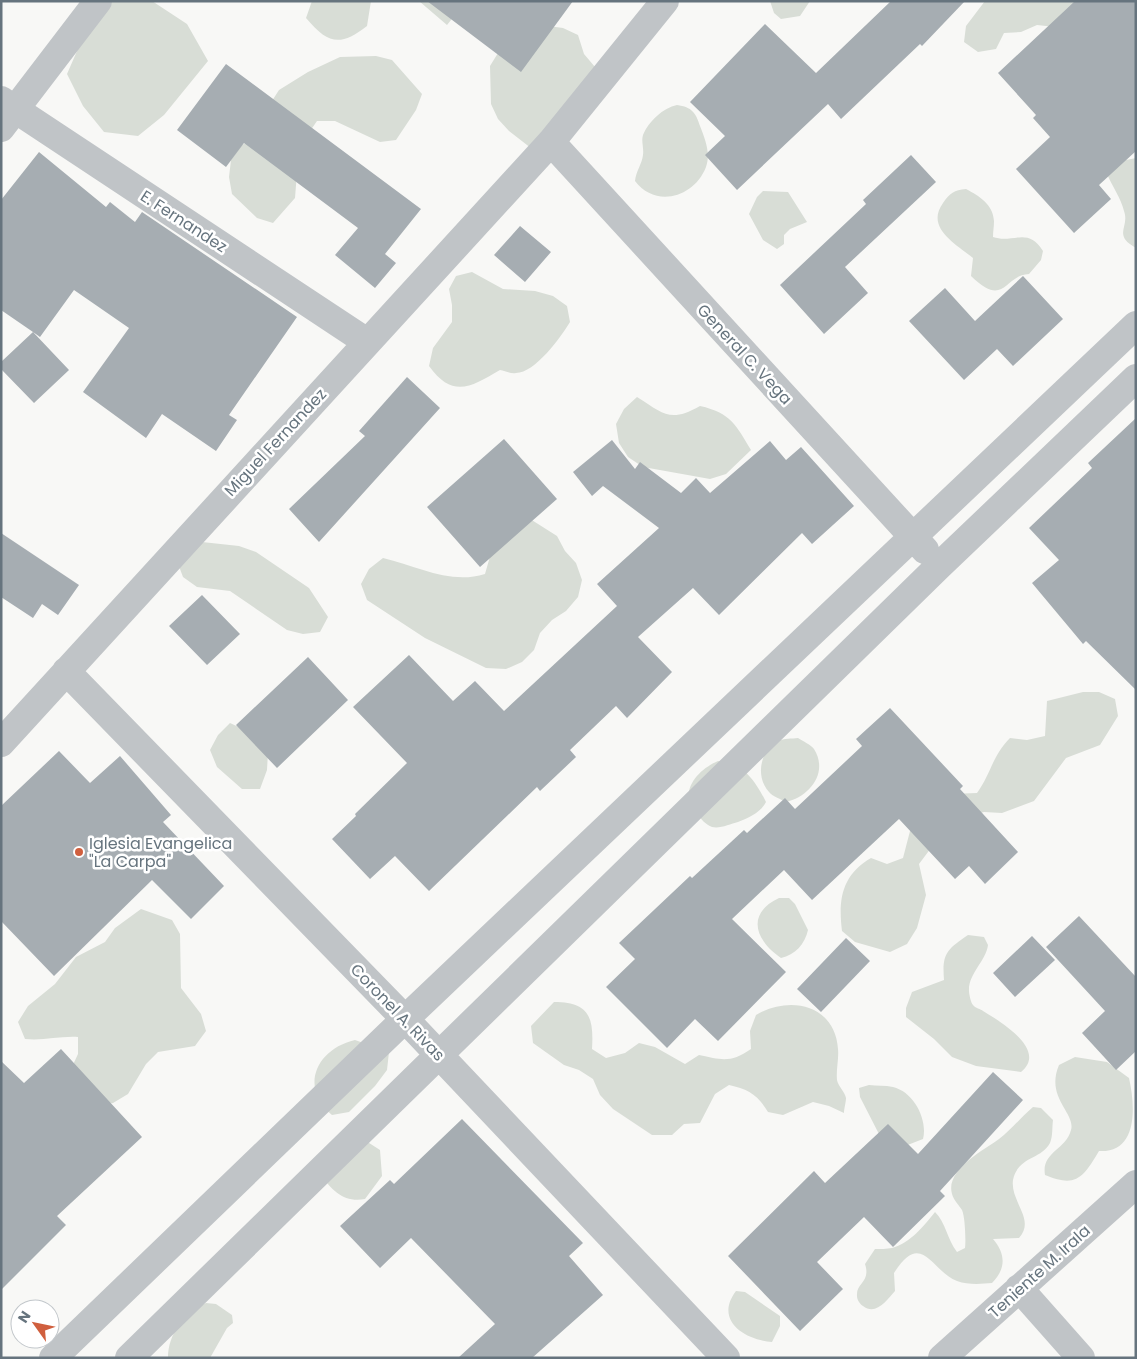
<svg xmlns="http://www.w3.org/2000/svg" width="1137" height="1359" viewBox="0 0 1137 1359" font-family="Poppins,sans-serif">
  <rect width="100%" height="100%" fill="#f8f8f6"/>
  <path fill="#d8ddd6" d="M 101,1 L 152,1 L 187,24 L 208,61 L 164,115 L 138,136 L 104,132 L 83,106 L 67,74 L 98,3 Z
    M 312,1 L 371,1 L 367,26 C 340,47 328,44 306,18 Z
    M 419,1 L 462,1 L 459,10 L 447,25 Z
    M 770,1 L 810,1 L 800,16 L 781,19 L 774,13 Z
    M 985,1 L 1083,1 L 1055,27 L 1037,25 L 1021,32 L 1004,33 L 996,49 L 978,52 L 964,42 L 966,26 Z
    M 526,23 L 563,28 L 578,35 L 584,54 L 595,67 L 536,152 L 509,131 L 498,119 L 491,104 L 490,66 L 511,32 Z
    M 376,56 L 392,60 L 422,94 L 416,110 L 396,140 L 380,142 L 335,121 L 317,121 L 299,147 L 295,198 L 273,223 L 257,218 L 232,194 L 229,177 L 231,160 L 241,146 L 255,136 L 270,104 L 279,90 L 308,72 L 340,57 Z
    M 677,105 C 692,107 696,113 700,126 C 705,139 711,153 706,167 C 694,198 655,208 635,181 C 636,171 642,164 643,155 C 644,148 641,141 643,135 C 649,121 663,108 677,105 Z
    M 1136,158 L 1136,248 C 1112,235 1130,227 1124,211 C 1121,198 1112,186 1107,174 L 1121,161 Z
    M 966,189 C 979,196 993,204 994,221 C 994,227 993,231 993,237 C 1013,244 1028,226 1043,251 L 1041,260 L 1029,274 C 1004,275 1005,309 971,276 L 973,258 C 956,244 925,228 943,203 C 950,193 954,190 966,189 Z
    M 763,191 L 788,192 L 807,222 L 790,229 L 784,235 L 784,244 L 777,249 L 763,240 L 749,214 L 757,197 Z
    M 472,272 L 503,289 L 535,291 L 553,296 L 567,306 L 570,322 C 561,337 535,373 516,373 C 511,374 505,371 500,370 C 471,387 453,399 429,366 L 433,348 L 452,322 L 452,305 L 449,289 L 456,276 Z
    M 637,397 C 664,414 670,423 700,406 C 731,413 736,425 751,450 L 726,474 L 710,479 L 643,467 L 628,457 L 619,443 L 616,424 L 624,409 Z
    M 527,517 L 557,536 L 565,551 L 576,563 L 582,580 L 578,597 L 566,611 L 552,620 L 540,633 L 534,650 L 522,662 L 506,669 L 486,668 L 425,638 L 367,600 L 361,584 L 369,569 L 383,558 C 418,566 450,585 485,574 L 491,553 Z
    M 202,542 L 239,546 L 256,552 L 309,588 L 328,617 L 320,632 L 303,634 L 287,630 L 230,591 L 197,587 L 183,577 L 177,561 Z
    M 1083,692 L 1099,692 L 1115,699 L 1118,716 L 1100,745 L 1066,758 L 1034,801 L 1002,813 L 984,812 L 967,817 L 940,836 L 919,864 L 926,895 L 917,928 L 907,944 L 890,952 L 855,942 L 842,931 C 838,899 842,875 871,858 L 887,864 L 903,858 L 916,808 L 925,795 L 977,793 C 991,774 992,756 1010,738 L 1027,740 L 1045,736 L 1047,701 Z
    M 230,723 L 245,730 L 268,752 L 267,770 L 260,789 L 242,789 L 217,767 L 210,750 L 218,735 Z
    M 798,738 C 803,741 811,745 814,749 C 829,773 809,797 786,802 C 781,799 773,797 769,792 C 755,777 760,750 778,741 C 784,738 792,739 798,738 Z
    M 718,761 C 743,763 755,780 766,802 C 761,812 749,818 738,822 C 730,824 720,829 712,827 C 706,825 701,819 697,814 C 677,793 697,770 718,761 Z
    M 779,898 L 789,898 L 795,904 L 808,930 C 805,944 795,955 781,958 C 756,941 745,914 779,898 Z
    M 141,909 L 172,920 L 180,934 L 181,988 L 201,1014 L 206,1031 L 195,1046 L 158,1052 L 146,1064 L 128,1094 L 113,1103 L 94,1107 L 71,1069 L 78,1054 L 78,1037 C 59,1036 43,1041 25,1039 L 18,1022 L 28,1006 L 55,984 L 76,957 L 105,942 L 115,928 Z
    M 968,935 L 984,937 L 988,945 C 986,961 968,974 969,991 C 969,994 971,1003 973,1005 C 975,1008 981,1009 983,1011 C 1001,1022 1048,1050 1021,1072 L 976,1066 L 952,1057 L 934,1039 L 906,1017 L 906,1008 L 912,992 L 944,980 C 942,954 946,950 968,935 Z
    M 554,1002 C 589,1002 594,1017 592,1049 L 606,1058 L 625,1053 L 639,1043 L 655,1047 L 685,1064 L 699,1055 C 722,1060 731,1063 751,1049 L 750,1031 L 756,1015 C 789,995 835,1004 838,1049 C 839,1059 836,1069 837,1080 C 838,1086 845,1092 846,1098 C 846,1102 844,1109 844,1113 L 829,1106 L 813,1102 L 783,1115 L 768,1112 C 758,1095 748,1089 729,1085 L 715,1094 L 700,1123 L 684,1124 L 672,1135 L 652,1135 L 613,1109 L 600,1095 L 593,1079 L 579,1070 L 564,1065 L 533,1043 L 531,1026 Z
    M 355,1040 L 389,1052 L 387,1070 L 375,1086 L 349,1112 L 332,1115 C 299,1088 316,1049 355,1040 Z
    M 1075,1057 L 1107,1062 L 1129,1078 C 1136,1109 1137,1153 1099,1151 C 1083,1178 1076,1188 1045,1175 C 1041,1152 1066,1150 1071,1130 C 1076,1113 1045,1098 1059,1065 Z
    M 869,1085 C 877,1086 885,1085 893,1087 C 914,1092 928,1120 923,1139 L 905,1146 L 881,1138 L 860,1097 L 859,1088 Z
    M 1033,1107 L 1041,1108 L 1053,1120 C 1052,1127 1053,1136 1050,1143 C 1041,1160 1018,1156 1013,1180 C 1010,1202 1036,1219 1019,1238 L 993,1239 C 1006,1254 1006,1269 992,1283 C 981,1284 968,1285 957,1281 C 931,1271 922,1229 894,1273 L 895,1291 C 887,1300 876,1316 863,1306 C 860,1304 857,1300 857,1296 C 856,1282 871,1283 865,1264 L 875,1249 C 880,1249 887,1249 892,1248 C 909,1244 925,1225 935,1212 C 946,1223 947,1239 957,1252 L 965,1248 C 966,1241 965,1216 962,1210 C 959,1205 954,1201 952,1194 C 945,1170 984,1150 999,1139 C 1011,1130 1021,1117 1033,1107 Z
    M 366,1141 L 380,1150 L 382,1176 L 365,1199 C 345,1203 332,1191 322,1176 Z
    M 736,1291 L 745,1292 L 780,1316 L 780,1326 L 772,1342 C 744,1340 714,1320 736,1291 Z
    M 206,1303 L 216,1304 L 232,1315 L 233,1323 L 227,1328 L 210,1358 L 168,1358 C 168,1334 184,1313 206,1303 Z"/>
  <path fill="#a6adb2" d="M 427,1 L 573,1 L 521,72 Z
    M 891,1 L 965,1 L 922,46 L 920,44 L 841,119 L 828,104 L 737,190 L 705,155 L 725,136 L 690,102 L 765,24 L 816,73 Z
    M 1075,1 L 1136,1 L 1136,151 L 1099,185 L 1111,199 L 1074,233 L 1016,169 L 1050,137 L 1033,118 L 1036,115 L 998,73 Z
    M 226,64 L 421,209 L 385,254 L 396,263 L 375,288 L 335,255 L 358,228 L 244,143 L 226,167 L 177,130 Z
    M 39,152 L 106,207 L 110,202 L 135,222 L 142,212 L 297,317 L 229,415 L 237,420 L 216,451 L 162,414 L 146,438 L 83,392 L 129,328 L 74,290 L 40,337 L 33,332 L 69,370 L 34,403 L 1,369 L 1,362 L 33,332 L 1,310 L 1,200 Z
    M 911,155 L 936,182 L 845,267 L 868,293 L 824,334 L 780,285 L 866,204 L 863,200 Z
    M 520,226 L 551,252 L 525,282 L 494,255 Z
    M 1023,276 L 1063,319 L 1013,366 L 997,349 L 964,380 L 909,321 L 945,288 L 975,321 Z
    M 407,377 L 440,408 L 319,542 L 289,509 L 365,436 L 359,431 Z
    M 1136,418 L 1136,690 L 1086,641 L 1083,644 L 1032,583 L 1059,560 L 1029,528 L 1092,468 L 1088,463 Z
    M 504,439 L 557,499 L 480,567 L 427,507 Z
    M 612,440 L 635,469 L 640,462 L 681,493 L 696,478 L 710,493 L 770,441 L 786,460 L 801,447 L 854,506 L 812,544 L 802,533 L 719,615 L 693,588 L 638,637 L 672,672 L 627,718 L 616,706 L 570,750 L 576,757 L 540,791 L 537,787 L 429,891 L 395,856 L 370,879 L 332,839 L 356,816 L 355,814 L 407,763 L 353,707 L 409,655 L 453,701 L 475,681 L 504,711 L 617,606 L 597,584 L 659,528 L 603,486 L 592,496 L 573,472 Z
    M 1,533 L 79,585 L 58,615 L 42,604 L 33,618 L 1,597 Z
    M 202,595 L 240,634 L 207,665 L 169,626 Z
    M 308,657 L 348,700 L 277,768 L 236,725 Z
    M 890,708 L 963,786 L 960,789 L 1018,852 L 985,884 L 969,866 L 955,879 L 899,819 L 812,900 L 784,870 L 732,919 L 786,972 L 718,1041 L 695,1019 L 667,1048 L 606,987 L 635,959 L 619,943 L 690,876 L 692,878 L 744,830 L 747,833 L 785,798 L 795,809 L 862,746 L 856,739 Z
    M 59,751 L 90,783 L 120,756 L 171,815 L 163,822 L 224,886 L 191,919 L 152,880 L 54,976 L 1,921 L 1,806 Z
    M 1079,916 L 1136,977 L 1136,1051 L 1116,1070 L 1082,1033 L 1105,1011 L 1046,947 Z
    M 1032,936 L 1055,960 L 1015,997 L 993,973 Z
    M 846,938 L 870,961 L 821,1012 L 797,989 Z
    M 61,1049 L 142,1137 L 57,1216 L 66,1225 L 1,1290 L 1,1061 L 24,1083 Z
    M 993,1072 L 1023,1100 L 940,1191 L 945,1196 L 893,1247 L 864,1217 L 817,1262 L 843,1289 L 800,1331 L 728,1256 L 814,1171 L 825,1183 L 888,1124 L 918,1154 Z
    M 462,1119 L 583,1243 L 569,1256 L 603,1295 L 532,1358 L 458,1358 L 495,1324 L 411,1238 L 380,1268 L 340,1226 L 390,1180 L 394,1184 Z"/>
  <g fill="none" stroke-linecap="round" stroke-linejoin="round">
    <path stroke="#c0c4c7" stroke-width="28" d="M 1,100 L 367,342
      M 1,128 L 98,1
      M 551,142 L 925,550
      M 66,671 L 405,1019 L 726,1358
      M 1,743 L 551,142 L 665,1
      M 1019,1288 L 1081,1358
      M 53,1358 L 405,1019 L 1136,325
      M 129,1358 L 939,566 L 1136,378
      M 942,1358 L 1136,1184"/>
  </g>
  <circle fill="#d05f3e" stroke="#fff" stroke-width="2" cx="79" cy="852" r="5"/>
  <g text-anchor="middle" stroke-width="5" stroke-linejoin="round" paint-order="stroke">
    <g font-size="16" fill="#66747e" stroke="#fff">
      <text transform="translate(184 221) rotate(33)" y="6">E. Fernandez</text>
      <text transform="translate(745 354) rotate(47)" y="6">General C. Vega</text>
      <text transform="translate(275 442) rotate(-47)" y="6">Miguel Fernandez</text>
      <text transform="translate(398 1012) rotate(46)" y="6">Coronel A. Rivas</text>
      <text transform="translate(1039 1271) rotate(-42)" y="6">Teniente M. Irala</text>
    </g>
    <g font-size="16" fill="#66747e" stroke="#fff" text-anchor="start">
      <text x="89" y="849">Iglesia Evangelica<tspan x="89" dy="18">"La Carpa"</tspan></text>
    </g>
  </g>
  <rect width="1137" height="1359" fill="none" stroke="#66747e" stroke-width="5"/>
  <g transform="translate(35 1324) rotate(303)"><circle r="24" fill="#ffffff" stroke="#c2c7cb"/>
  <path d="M0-4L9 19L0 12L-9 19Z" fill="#d05f3e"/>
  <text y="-8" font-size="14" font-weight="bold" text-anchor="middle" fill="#66747e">N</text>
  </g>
</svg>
